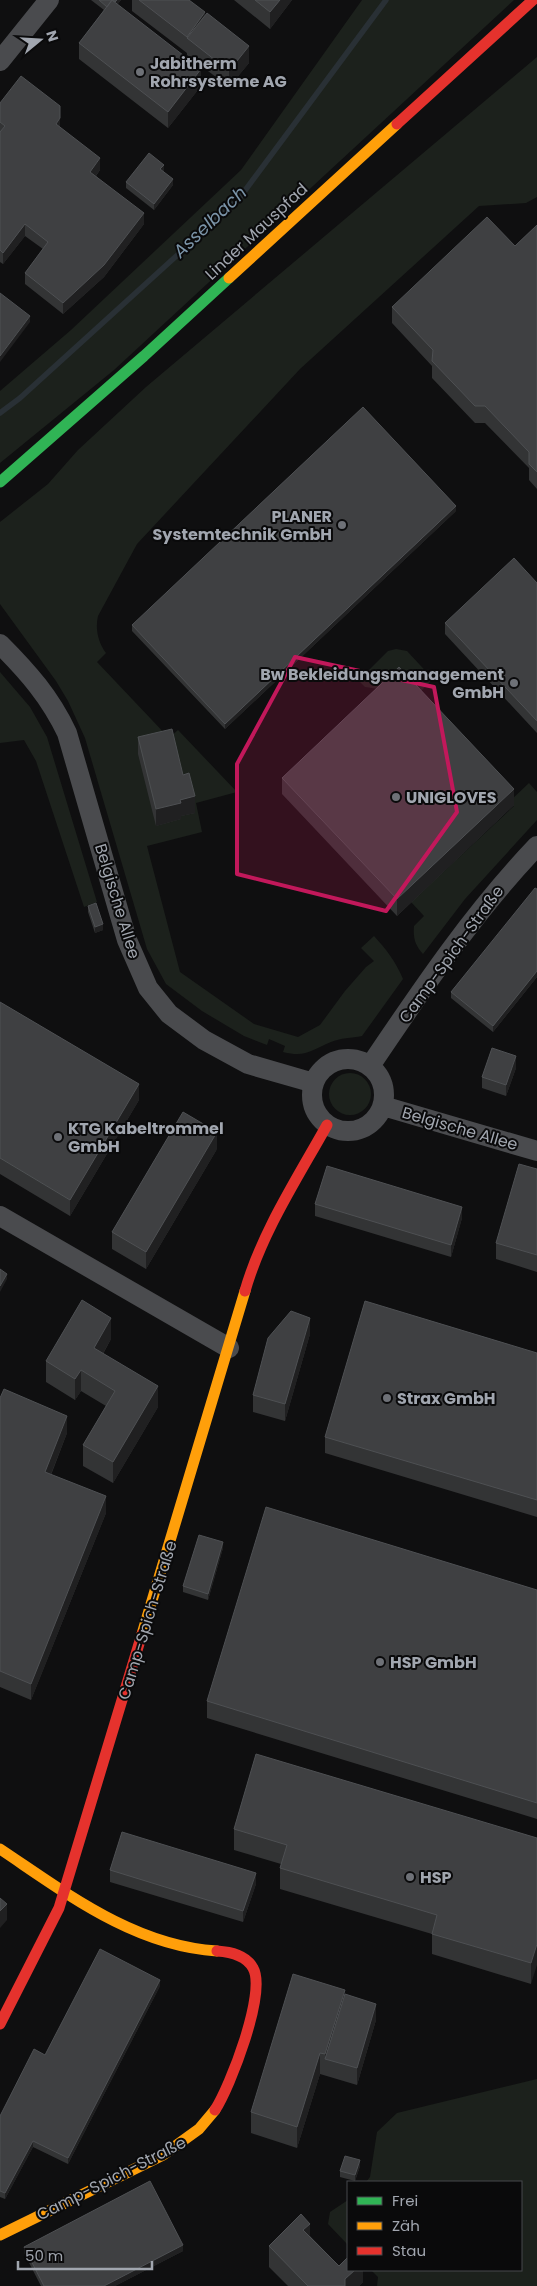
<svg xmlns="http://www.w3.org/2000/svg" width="537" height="2286" viewBox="0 0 537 2286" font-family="Poppins,sans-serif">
  <rect width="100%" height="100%" fill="#0f0f10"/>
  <path fill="#1c211c" d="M 362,0 L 514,0 L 114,370 L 0,463 L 0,391 L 71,330 L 241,170 Z
    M 537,57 L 537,197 L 526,203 L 479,206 L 300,369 L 137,544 L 98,616 C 95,629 98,642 106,653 L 97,662 L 169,738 L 178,730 L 237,792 L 196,803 L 202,832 L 147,846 L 180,972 L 254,1024 L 298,1037 L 320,1025 L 345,991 L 366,967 L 374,961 L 361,948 L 374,936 C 386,949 396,962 403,979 L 362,1036 C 352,1038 340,1038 331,1042 C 311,1050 306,1058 283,1052 L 285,1046 L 269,1039 L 267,1045 L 244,1036 L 202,1011 L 166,984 L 147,949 L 85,738 L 68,701 L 56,681 L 0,604 L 0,522 L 48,484 L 78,450 L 146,387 Z
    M 396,649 L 407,651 L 433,679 L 413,699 L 391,691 L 365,687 L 360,682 L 360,679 L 388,651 Z
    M 0,672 L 30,707 L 47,737 L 97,902 L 84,907 L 36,761 L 24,740 L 0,743 Z
    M 529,783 L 537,792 L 537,820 L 465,899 L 423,954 C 415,945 413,938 414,926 L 424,916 L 411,902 L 514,806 L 510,801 Z
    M329 1094a21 21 0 1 1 42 0a21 21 0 1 1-42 0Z
    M 537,2079 L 537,2286 L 377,2286 L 378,2277 L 371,2270 L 521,2270 L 521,2182 L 366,2182 L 370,2177 L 377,2132 L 397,2113 Z
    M 348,2200 L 348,2245 L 328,2224 L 330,2212 Z"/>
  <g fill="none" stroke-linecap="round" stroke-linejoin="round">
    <path stroke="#293035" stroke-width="5.5" d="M 0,413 L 20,398 L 238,200 L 386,0"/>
    <path stroke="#4a4b4e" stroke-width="20" d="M 0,61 L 49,0
      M 0,644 C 28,672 50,697 67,733 L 127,940 L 148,988 L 169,1014 L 204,1040 L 248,1064 L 314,1083
      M312 1095a36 36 0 1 1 72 0a36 36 0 1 1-72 0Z
      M 370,1066 C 422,989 473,913 537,846
      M 383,1106 L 537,1151
      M 0,1216 L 229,1348"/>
    <path stroke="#30b455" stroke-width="11" d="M 0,482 L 144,356 L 229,278"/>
    <path stroke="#ff9f0a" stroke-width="11" d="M 229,278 L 397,124
      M 142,1634 L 245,1291
      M 0,1849 C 66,1893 134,1946 217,1951
      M 0,2235 L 163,2155 L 199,2129 L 215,2110"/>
    <path stroke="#e5322d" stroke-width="11" d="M 397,124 L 533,0
      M 245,1291 C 262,1232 297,1179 327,1125
      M 0,2024 L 59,1908 L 142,1634
      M 215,2110 C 230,2087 267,1992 253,1968 C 246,1955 231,1952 217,1951"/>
  </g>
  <path fill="#333435" d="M 91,0 L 121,0 L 117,5 L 201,86 L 168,128 L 79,59 L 79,43 L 104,10 Z
    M 132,0 L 189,0 L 205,16 L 249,63 L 229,87 L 187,55 L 187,52 L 187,53 L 132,11 Z
    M 234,0 L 292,0 L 270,29 Z
    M 0,103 L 60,127 L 100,170 L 96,176 L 144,224 L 104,277 L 63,314 L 25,284 L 25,273 L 43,249 L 25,236 L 3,264 L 0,262 Z
    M 164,171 L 163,172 L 173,185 L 154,210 L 126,188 L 126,182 Z
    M 537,225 L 537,489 L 529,480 L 529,468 L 485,423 L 475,423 L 432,378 L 432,366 L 392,323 L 392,307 L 515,246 Z
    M 456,511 L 225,729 L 132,631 L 132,625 Z
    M 537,583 L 537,733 L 445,634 L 445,623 Z
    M 138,737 L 183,775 L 195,813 L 181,816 L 181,819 L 156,826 L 138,754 Z
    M 282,778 L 514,805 L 397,916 L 282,794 Z
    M 537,889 L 537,977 L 493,1032 L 451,998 L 451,992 Z
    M 88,906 L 103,930 L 95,933 L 88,912 Z
    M 0,1002 L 139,1100 L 70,1216 L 0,1174 Z
    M 516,1068 L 506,1096 L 482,1088 L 482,1077 Z
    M 217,1149 L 146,1269 L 112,1249 L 112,1232 Z
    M 537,1169 L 537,1272 L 496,1259 L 496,1243 Z
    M 315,1204 L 462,1218 L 451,1257 L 315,1216 Z
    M 310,1334 L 285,1421 L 253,1412 L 253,1395 Z
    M 111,1339 L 103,1354 L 158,1407 L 113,1483 L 83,1466 L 83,1445 L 106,1406 L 81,1391 L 75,1400 L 46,1382 L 46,1361 Z
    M 537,1353 L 537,1517 L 325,1453 L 325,1437 Z
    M 0,1398 L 67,1433 L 51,1475 L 106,1513 L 31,1700 L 0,1687 Z
    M 223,1548 L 208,1600 L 183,1592 L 183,1586 Z
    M 537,1590 L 537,1819 L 207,1718 L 207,1701 Z
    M 234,1829 L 537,1838 L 531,1984 L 432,1954 L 432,1934 L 280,1889 L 280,1868 L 281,1864 L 234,1850 Z
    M 110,1870 L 256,1884 L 243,1922 L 110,1882 Z
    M 160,1986 L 68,2164 L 33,2147 L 5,2199 L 0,2197 L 0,2116 L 45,2055 Z
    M 345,1994 L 376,2020 L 357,2085 L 320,2074 L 297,2148 L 251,2133 L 251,2112 Z
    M 360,2166 L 355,2181 L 340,2177 L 340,2171 Z
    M 310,2236 L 339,2266 L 363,2270 L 363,2282 L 359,2286 L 288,2286 L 269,2267 L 269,2246 Z
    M 24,2247 L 183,2251 L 115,2286 L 41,2286 L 24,2253 Z"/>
  <path fill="#202021" d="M 117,0 L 121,0 L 110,14 L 110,9 Z
    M 280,0 L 292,0 L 270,29 L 270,12 Z
    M 205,12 L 205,29 L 187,38 L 187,53 L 187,37 Z
    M 249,46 L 249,63 L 229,87 L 229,71 Z
    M 201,69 L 201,86 L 168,128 L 168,112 Z
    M 60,118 L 60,129 L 56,124 Z
    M 100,158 L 100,170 L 90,183 L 90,172 Z
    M 164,165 L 164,171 L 160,175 L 160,169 Z
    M 173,179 L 173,185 L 154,210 L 154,204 Z
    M 144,213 L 144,224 L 104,277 L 63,314 L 63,303 Z
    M 25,224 L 25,236 L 3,264 L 3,253 Z
    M 30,316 L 30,322 L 0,362 L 0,356 Z
    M 456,506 L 456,511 L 225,729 L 225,724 Z
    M 514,789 L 514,805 L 397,916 L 397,899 Z
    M 195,796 L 195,813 L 181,816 L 181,819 L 156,826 L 156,809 L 180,800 Z
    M 103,924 L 103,930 L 95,933 L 95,927 Z
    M 537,971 L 537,977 L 493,1032 L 493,1026 Z
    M 516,1056 L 516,1068 L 506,1096 L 506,1085 Z
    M 139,1084 L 139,1100 L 70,1216 L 70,1200 Z
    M 217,1132 L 217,1149 L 146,1269 L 146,1252 Z
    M 462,1207 L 462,1218 L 451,1257 L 451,1245 Z
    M 7,1274 L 7,1279 L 0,1292 L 0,1286 Z
    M 111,1318 L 111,1339 L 94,1369 L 94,1348 Z
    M 310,1318 L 310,1334 L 285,1421 L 285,1404 Z
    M 81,1370 L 81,1391 L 75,1400 L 75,1379 Z
    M 158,1386 L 158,1407 L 113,1483 L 113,1462 Z
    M 67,1416 L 67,1433 L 45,1489 L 45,1472 Z
    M 106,1496 L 106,1513 L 31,1700 L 31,1684 Z
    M 223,1542 L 223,1548 L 208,1600 L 208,1594 Z
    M 256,1873 L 256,1884 L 243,1922 L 243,1911 Z
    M 7,1904 L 7,1920 L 0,1928 L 0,1911 Z
    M 537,1944 L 537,1965 L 531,1984 L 531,1963 Z
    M 160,1980 L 160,1986 L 68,2164 L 68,2158 Z
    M 345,1990 L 345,2011 L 325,2059 L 325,2054 Z
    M 376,2004 L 376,2020 L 357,2085 L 357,2068 Z
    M 320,2053 L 320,2074 L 297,2148 L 297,2127 Z
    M 33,2141 L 33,2147 L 5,2199 L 5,2193 Z
    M 360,2160 L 360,2166 L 355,2181 L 355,2175 Z
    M 310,2224 L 310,2244 L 303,2230 Z
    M 183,2245 L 183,2251 L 115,2286 L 104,2286 Z
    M 355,2270 L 363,2270 L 363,2282 L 359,2286 L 345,2286 L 345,2279 Z"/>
  <path fill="#3f4042" stroke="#4e5053" d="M 99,0 L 117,0 L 115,2 L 112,0 L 107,7 Z
    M 112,0 L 201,69 L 168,112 L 79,43 Z
    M 139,0 L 189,0 L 205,12 L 187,37 Z
    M 255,0 L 280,0 L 270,12 Z
    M 207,13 L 249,46 L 229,71 L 187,38 Z
    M 21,76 L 60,106 L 60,118 L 56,124 L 100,158 L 90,172 L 144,213 L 104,265 L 63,303 L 25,273 L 48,242 L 25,224 L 3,253 L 0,250 L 0,132 L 5,126 L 0,122 L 0,103 Z
    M 149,153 L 164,165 L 160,169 L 173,179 L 154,204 L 126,182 Z
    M 487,217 L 515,246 L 537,225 L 537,472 L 529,464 L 529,452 L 485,406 L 475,406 L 432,361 L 433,350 L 392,307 Z
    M 0,293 L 30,316 L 0,356 Z
    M 363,407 L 456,506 L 225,724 L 132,625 Z
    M 514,558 L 537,583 L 537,721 L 445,623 Z
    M 399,667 L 514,789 L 397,899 L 282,778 Z
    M 172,729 L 183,775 L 189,773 L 195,796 L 180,800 L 181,803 L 156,809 L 138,737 Z
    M 535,888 L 537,889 L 537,971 L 493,1026 L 451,992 Z
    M 96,903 L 103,924 L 95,927 L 88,906 Z
    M 0,1002 L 139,1084 L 70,1200 L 0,1158 Z
    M 492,1048 L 516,1056 L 506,1085 L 482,1077 Z
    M 183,1112 L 217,1132 L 146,1252 L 112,1232 Z
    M 519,1164 L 537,1169 L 537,1255 L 496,1243 Z
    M 327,1166 L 462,1207 L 451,1245 L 315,1204 Z
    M 0,1269 L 7,1274 L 0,1286 Z
    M 82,1300 L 111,1318 L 94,1348 L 158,1386 L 113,1462 L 83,1445 L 115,1391 L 81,1370 L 75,1379 L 46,1361 Z
    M 365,1301 L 537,1353 L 537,1500 L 325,1437 Z
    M 291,1311 L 310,1318 L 285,1404 L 253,1395 L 268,1338 Z
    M 4,1389 L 67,1416 L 45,1472 L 106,1496 L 31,1684 L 0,1671 L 0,1398 Z
    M 266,1507 L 537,1590 L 537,1803 L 207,1701 Z
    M 199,1535 L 223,1542 L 208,1594 L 183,1586 Z
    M 256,1754 L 537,1838 L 537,1944 L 531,1963 L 432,1934 L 437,1915 L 280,1868 L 287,1845 L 234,1829 Z
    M 122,1832 L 256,1873 L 243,1911 L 110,1870 Z
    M 0,1898 L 7,1904 L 0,1911 Z
    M 100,1949 L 160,1980 L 68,2158 L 33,2141 L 5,2193 L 0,2191 L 0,2116 L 34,2049 L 45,2055 Z
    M 293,1974 L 345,1990 L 325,2054 L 320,2053 L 297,2127 L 251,2112 Z
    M 345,1994 L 376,2004 L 357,2068 L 325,2059 Z
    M 345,2156 L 360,2160 L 355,2175 L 340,2171 Z
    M 150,2181 L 183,2245 L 104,2286 L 44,2286 L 24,2247 Z
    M 301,2214 L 310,2224 L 303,2230 L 339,2266 L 348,2257 L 348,2270 L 355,2270 L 345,2279 L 345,2286 L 308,2286 L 269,2246 Z"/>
  <path fill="#c2185b" fill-opacity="0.2" stroke="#c2185b" stroke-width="4" stroke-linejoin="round" d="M 295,657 L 434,687 L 457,812 L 386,911 L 237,874 L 237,764 Z"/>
  <g fill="#6e7177" stroke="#0a0a0b" stroke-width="2">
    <circle cx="140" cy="72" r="5"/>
    <circle cx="342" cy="525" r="5"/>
    <circle cx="514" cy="683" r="5"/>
    <circle cx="396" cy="797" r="5"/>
    <circle cx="58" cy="1137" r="5"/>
    <circle cx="387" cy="1398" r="5"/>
    <circle cx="380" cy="1662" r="5"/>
    <circle cx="410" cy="1877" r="5"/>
  </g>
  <g text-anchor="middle" stroke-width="4" stroke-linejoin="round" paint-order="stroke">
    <g font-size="16" font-weight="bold" fill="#a1a6af" stroke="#0a0a0b" text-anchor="start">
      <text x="150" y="69">Jabitherm<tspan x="150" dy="18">Rohrsysteme AG</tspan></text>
      <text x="332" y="522" text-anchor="end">PLANER<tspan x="332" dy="18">Systemtechnik GmbH</tspan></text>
      <text x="504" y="680" text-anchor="end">Bw Bekleidungsmanagement<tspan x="504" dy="18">GmbH</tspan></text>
      <text x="406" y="803">UNIGLOVES</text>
      <text x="68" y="1134">KTG Kabeltrommel<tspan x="68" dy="18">GmbH</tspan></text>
      <text x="397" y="1404">Strax GmbH</text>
      <text x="390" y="1668">HSP GmbH</text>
      <text x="420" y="1883">HSP</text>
    </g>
    <g font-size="16" fill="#a1a6af" stroke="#0a0a0b">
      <text transform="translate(256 231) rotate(-43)" y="6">Linder Mauspfad</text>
      <text transform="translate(118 901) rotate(73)" y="6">Belgische Allee</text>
      <text transform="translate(451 954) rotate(-54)" y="6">Camp-Spich-Straße</text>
      <text transform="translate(460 1128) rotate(16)" y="6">Belgische Allee</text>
      <text transform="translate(147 1620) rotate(-73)" y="6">Camp-Spich-Straße</text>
      <text transform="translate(111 2178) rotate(-27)" y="6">Camp-Spich-Straße</text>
    </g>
    <g font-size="18" font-style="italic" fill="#7b94a8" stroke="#0a0a0b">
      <text transform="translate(210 222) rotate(-44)" y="6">Asselbach</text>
    </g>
  </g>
  <rect x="347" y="2181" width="175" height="90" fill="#0a0a0b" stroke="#46484d"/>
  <rect x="357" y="2197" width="25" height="8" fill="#30b455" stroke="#46484d"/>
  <text x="392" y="2206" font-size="15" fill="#a1a6af">Frei</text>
  <rect x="357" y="2222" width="25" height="8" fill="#ff9f0a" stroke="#46484d"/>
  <text x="392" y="2231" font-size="15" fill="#a1a6af">Zäh</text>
  <rect x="357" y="2247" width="25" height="8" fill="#e5322d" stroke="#46484d"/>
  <text x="392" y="2256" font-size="15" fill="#a1a6af">Stau</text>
  <g transform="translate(40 40) rotate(72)" stroke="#0a0a0b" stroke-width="4" paint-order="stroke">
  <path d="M0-4L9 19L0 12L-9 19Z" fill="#a1a6af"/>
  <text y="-8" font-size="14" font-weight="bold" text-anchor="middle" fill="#a1a6af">N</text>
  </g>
  <path d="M18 2261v8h134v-8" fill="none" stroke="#a1a6af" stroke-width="2.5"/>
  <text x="25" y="2261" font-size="15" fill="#a1a6af" stroke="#0a0a0b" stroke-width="4" paint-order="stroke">50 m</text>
</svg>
